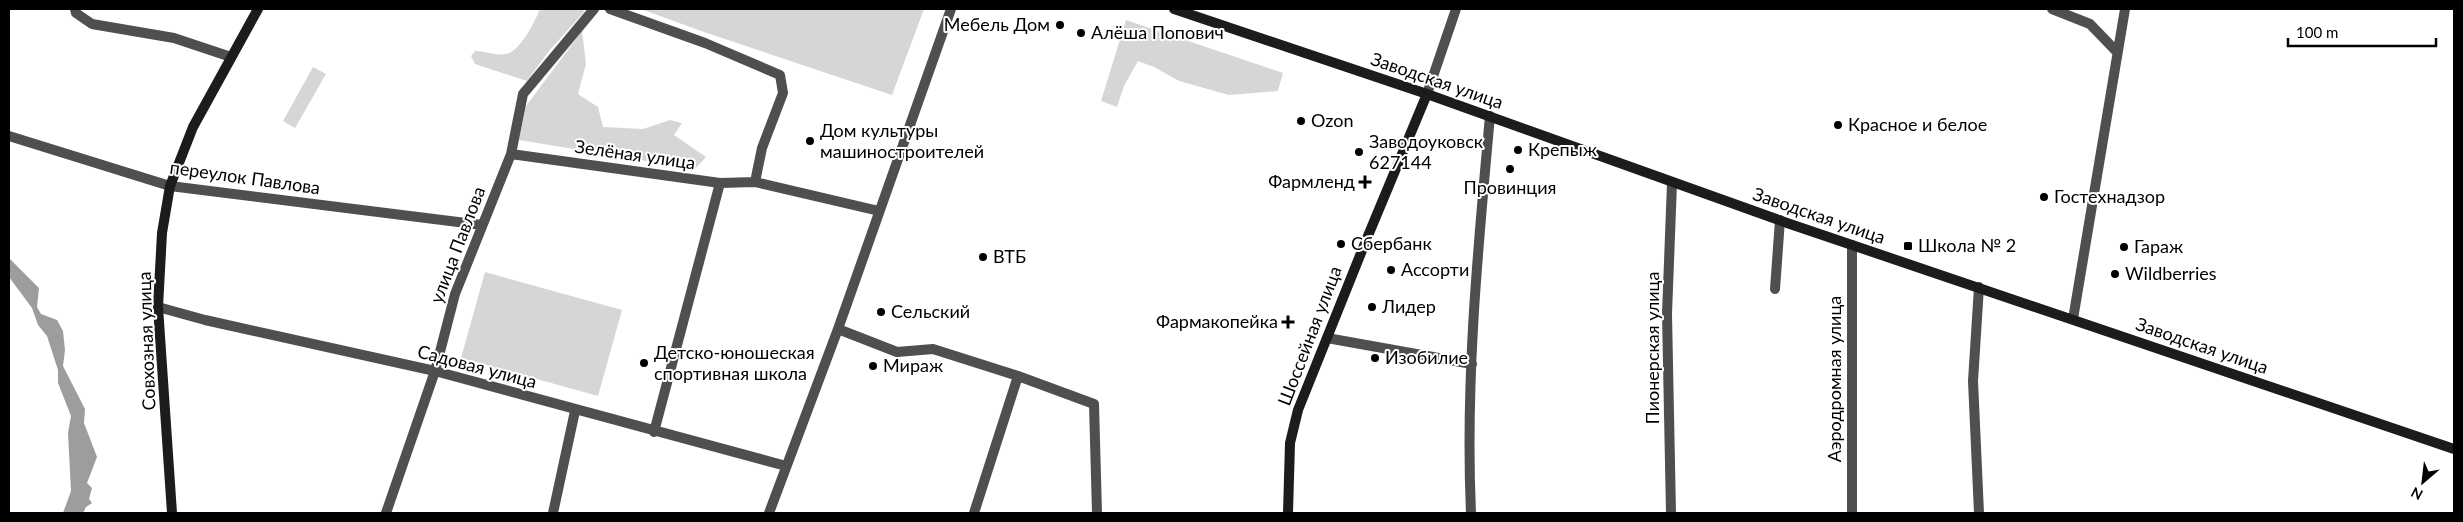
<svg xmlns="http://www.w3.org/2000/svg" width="2463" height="522" viewBox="0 0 2463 522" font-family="Lato,sans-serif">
  <rect width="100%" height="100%" fill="#fff"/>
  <path fill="#d6d6d6" d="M 540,9 L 579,9 L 585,11 L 549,51 L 527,81 L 475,64 L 471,56 L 475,51 C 485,51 496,56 506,54 C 520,52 535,21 540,9 Z
    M 641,9 L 924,9 L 892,95 L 701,31 Z
    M 1126,20 L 1283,73 L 1278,91 L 1229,95 L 1179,81 L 1154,67 L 1138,61 L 1124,86 L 1117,107 L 1101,101 Z
    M 582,31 L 586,64 L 578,94 L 598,107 L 603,127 L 643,129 L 670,120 L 682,123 L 674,135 L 706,157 L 695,169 L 519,140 L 526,106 Z
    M 313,67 L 326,74 L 295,128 L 283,121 Z
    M 485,272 L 622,310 L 598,396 L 461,358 Z"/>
  <path fill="#9d9d9d" d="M 9,258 L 39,288 L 37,307 L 41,314 L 57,320 L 63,331 L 65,350 L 63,366 L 85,409 L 84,423 L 97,457 L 87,483 L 92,488 L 89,499 L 92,503 L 86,507 L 83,513 L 63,513 L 71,491 L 68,433 L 71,416 L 58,383 L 58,370 L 47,336 L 38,325 L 32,308 L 9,277 Z"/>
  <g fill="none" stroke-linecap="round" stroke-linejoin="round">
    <path stroke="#4f4f4f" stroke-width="10" d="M 75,9 L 76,13 L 92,24 L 174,38 L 231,57
      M 610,9 L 705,43 L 780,75 L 783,93 L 762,148 L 755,182
      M 2052,9 L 2090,24 L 2117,52
      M 1427,94 L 1456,9
      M 9,136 L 170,186 L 482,225
      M 511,154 L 720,183 L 755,182 L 879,211
      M 1775,289 L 1780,220
      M 158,307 L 205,320 L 435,371 L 786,466
      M 2073,319 L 2125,9
      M 838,329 L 897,352 L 933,349 L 1018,376 L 1094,404 L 1097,513
      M 1327,338 L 1472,364
      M 654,432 L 720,183
      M 386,513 L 435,371 L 455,294 L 511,154 L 523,94 L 594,9
      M 553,513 L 575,411
      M 769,513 L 838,329 L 951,9
      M 974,513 L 1018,376
      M 1471,513 C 1465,381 1478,248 1490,116
      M 1671,513 L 1667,314 L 1672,183
      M 1852,513 L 1852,245
      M 1979,513 L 1973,381 L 1979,287"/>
    <path stroke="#1c1c1c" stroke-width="10" d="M 1174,9 L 1427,94 L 1790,224 L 2454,449
      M 172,513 L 158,307 L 162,233 L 170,186 L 193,127 L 258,9
      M 1288,513 L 1290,443 L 1298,410 L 1365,243 L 1427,94"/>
  </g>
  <g fill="#000" stroke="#fff" stroke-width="2">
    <circle cx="1060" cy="25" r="5"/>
    <circle cx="1081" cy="33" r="5"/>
    <circle cx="1301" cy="121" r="5"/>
    <circle cx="1838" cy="125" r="5"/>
    <circle cx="810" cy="141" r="5"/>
    <circle cx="1518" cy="150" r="5"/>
    <circle cx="1359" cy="152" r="5"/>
    <circle cx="1510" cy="169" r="5"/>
    <path d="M1362.5 174.5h5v5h5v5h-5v5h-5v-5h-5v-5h5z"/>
    <circle cx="2044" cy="197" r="5"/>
    <circle cx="1341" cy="244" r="5"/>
    <rect x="1903" y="241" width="10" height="10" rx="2.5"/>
    <circle cx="2124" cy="247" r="5"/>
    <circle cx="983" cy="257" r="5"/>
    <circle cx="1391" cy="270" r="5"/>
    <circle cx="2115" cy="274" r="5"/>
    <circle cx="1372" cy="307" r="5"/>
    <circle cx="881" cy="312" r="5"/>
    <path d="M1285.5 314.5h5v5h5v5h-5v5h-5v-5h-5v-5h5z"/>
    <circle cx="1375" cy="358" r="5"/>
    <circle cx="644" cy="363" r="5"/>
    <circle cx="873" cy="366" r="5"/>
  </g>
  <g text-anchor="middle" stroke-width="4" stroke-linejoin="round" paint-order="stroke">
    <g font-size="18" fill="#000" stroke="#fff" text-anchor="start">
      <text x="1050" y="31" text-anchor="end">Мебель Дом</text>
      <text x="1091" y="39">Алёша Попович</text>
      <text x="1311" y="127">Ozon</text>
      <text x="1848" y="131">Красное и белое</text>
      <text x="820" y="137">Дом культуры<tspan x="820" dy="21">машиностроителей</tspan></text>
      <text x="1369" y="148">Заводоуковск<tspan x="1369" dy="21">627144</tspan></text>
      <text x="1528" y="156">Крепыж</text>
      <text x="1355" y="188" text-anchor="end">Фармленд</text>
      <text x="1510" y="194" text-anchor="middle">Провинция</text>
      <text x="2054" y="203">Гостехнадзор</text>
      <text x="1351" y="250">Сбербанк</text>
      <text x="1918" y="252">Школа № 2</text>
      <text x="2134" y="253">Гараж</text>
      <text x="993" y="263">ВТБ</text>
      <text x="1401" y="276">Ассорти</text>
      <text x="2125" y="280">Wildberries</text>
      <text x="1382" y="313">Лидер</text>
      <text x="891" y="318">Сельский</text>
      <text x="1278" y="328" text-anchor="end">Фармакопейка</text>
      <text x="654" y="359">Детско-юношеская<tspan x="654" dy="21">спортивная школа</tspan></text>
      <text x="1385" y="364">Изобилие</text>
      <text x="883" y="372">Мираж</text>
    </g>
    <g font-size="18" fill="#000" stroke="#fff">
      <text transform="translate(1437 81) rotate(19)" y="6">Заводская улица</text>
      <text transform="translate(635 155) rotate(8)" y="6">Зелёная улица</text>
      <text transform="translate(245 178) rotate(8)" y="6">переулок Павлова</text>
      <text transform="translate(1819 216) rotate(19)" y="6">Заводская улица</text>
      <text transform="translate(458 245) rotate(-69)" y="6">улица Павлова</text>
      <text transform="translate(1310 336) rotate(-69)" y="6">Шоссейная улица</text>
      <text transform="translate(147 341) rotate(-92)" y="6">Совхозная улица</text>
      <text transform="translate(2202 346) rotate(19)" y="6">Заводская улица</text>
      <text transform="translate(1653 348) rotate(-90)" y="6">Пионерская улица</text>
      <text transform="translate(477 367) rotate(15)" y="6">Садовая улица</text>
      <text transform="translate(1835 379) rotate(-90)" y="6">Аэродромная улица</text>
    </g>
  </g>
  <rect width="2463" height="522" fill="none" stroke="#000000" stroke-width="20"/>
  <g transform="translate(2423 482) rotate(208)" stroke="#ffffff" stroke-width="4" paint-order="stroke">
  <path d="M0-4L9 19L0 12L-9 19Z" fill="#000000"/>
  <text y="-8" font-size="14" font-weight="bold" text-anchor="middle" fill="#000000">N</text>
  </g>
  <path d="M2288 38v8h148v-8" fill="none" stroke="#000000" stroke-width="2.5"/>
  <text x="2296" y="38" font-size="15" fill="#000000" stroke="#ffffff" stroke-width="4" paint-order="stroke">100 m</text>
</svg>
